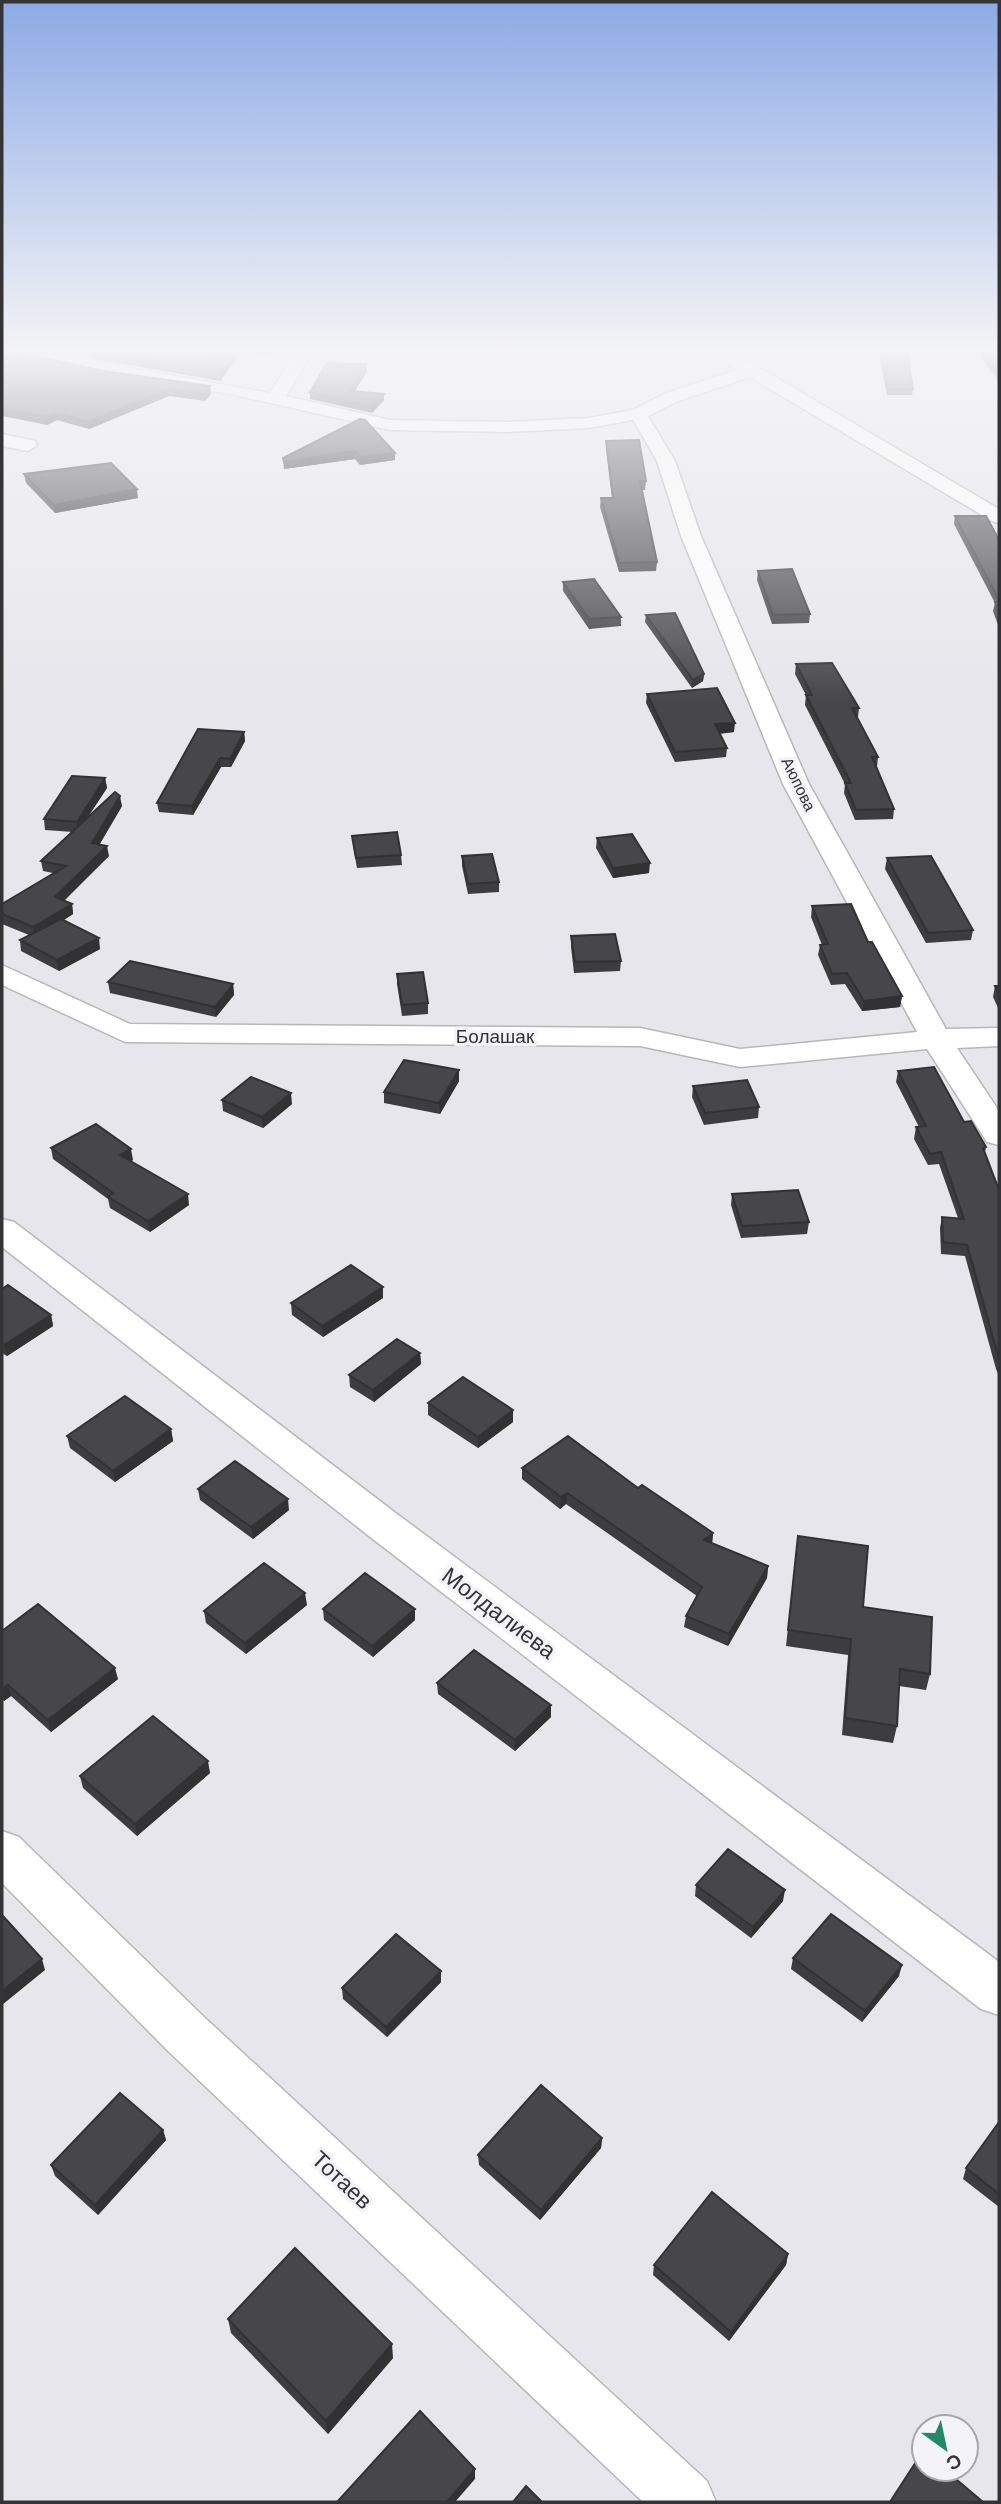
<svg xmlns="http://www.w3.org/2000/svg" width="1001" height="2504" viewBox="0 0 1001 2504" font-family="Arial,sans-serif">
  <rect width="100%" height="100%" fill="#e7e6ec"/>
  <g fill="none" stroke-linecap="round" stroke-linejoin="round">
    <g stroke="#b6b6bb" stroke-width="3">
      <path id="street" d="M 9,351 L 38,351 L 270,393 L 297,351 L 313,351 L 286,396 L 390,420 L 508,422 L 589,418 L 633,410 L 666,393 L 737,370 L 704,351 L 724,351 L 758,367 L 999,509 L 999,523 L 992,521 L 750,377 L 678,401 L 648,416 L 675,461 L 701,536 L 809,784 L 946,1029 L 999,1028 L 999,1046 L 957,1048 L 999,1111 L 999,1145 L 987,1142 L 927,1049 L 740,1067 L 640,1046 L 125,1042 L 2,985 L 2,965 L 130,1024 L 640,1028 L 740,1049 L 917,1032 L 783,784 L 681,536 L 657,461 L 633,420 L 589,428 L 508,432 L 390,430 L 231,394 L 104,375 L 11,355 Z
        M 2,434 L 35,441 L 37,445 L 28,451 L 2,446 Z
        M 2,1219 L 14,1222 L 397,1514 L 999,1962 L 999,2015 L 981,2009 L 369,1536 L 2,1247 Z
        M 2,1831 L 19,1837 L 204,2017 L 707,2481 L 716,2502 L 643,2502 L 168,2051 L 2,1883 Z"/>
    </g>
    <use href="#street" fill="#fff" fill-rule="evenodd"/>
  </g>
  <path fill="#3d3c40" d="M 2,351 L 211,394 L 205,401 L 169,396 L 89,429 L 57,420 L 47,425 L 2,416 Z
    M 89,351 L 235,353 L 236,360 L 220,381 L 90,358 Z
    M 235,351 L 274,351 L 271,355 L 235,354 Z
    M 880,351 L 913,389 L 912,395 L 887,395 L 879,355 Z
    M 978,351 L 999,351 L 999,379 L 990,371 Z
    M 366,364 L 367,371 L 355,391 L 384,394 L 384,400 L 372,413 L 310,399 L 310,392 Z
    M 360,419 L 395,460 L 360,465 L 355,459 L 284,469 L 283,458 Z
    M 606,441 L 646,481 L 645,490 L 642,490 L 657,562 L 656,571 L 619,572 L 600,507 L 601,498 L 612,498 L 606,449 Z
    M 24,474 L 138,498 L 55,513 L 26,483 Z
    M 955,516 L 999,540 L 999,628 L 993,611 L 995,603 L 954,524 Z
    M 758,571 L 810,614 L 809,623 L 772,624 L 757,580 Z
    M 563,582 L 621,617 L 621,626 L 589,629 L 563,591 Z
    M 646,615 L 704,674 L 703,681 L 692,688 L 645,622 Z
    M 796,664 L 859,708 L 858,717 L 857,717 L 878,757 L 877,767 L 876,767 L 894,809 L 893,819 L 855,820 L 844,793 L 845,784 L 805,705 L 806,695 L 795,674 Z
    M 647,694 L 734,732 L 719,734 L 727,748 L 726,757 L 675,762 L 646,703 Z
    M 244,732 L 245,741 L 231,767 L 221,767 L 193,815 L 159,812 L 157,803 Z
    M 105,778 L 107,788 L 87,818 L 122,806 L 99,845 L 109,856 L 64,901 L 72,904 L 73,914 L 64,920 L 100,949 L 59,971 L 21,951 L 20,940 L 29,935 L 2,924 L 2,904 L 53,873 L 43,871 L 41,861 L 73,832 L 45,830 L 44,819 Z
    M 352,836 L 401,855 L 402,865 L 357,868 L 353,846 Z
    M 597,838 L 649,873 L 613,878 L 596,848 Z
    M 462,856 L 499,882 L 499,892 L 468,894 L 462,866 Z
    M 887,858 L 973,930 L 971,940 L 926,943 L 885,869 Z
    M 812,906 L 868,942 L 902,996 L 900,1007 L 862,1011 L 845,984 L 831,985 L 818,955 L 820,945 L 822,945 L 811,917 Z
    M 571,936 L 621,961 L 620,971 L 574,973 L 571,947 Z
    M 397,974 L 428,1003 L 428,1014 L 402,1016 L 397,984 Z
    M 108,982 L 233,984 L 234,995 L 216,1017 L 110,993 Z
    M 995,986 L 999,986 L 999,1010 L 993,997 Z
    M 898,1071 L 964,1122 L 986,1147 L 985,1152 L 999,1190 L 999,1376 L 996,1369 L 965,1256 L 941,1254 L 940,1228 L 942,1217 L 958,1218 L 939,1164 L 928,1165 L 914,1139 L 916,1127 L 919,1127 L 896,1082 Z
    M 459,1081 L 440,1114 L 384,1103 L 384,1092 Z
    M 693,1086 L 759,1107 L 758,1118 L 704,1125 L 692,1097 Z
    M 222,1100 L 292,1104 L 263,1128 L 223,1111 Z
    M 51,1148 L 133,1160 L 131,1161 L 189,1205 L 150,1232 L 110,1208 L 108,1199 L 53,1159 Z
    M 732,1194 L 809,1222 L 807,1234 L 741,1238 L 731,1205 Z
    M 2,1289 L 51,1315 L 53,1326 L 7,1356 L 2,1353 Z
    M 383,1298 L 323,1337 L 292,1315 L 291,1303 Z
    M 420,1353 L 421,1364 L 374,1402 L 350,1387 L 349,1375 Z
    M 428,1403 L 513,1410 L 513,1422 L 478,1448 L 428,1415 Z
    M 171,1429 L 173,1441 L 115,1482 L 70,1448 L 67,1436 Z
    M 522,1468 L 638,1488 L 713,1533 L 712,1544 L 768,1566 L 767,1578 L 728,1646 L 684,1627 L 686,1616 L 697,1596 L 566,1504 L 560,1509 L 522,1479 Z
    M 198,1489 L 289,1510 L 253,1539 L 200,1500 Z
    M 798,1536 L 863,1607 L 930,1674 L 926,1690 L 899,1686 L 897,1726 L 893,1743 L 842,1735 L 848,1655 L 786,1646 Z
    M 307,1605 L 246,1654 L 206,1623 L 204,1611 Z
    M 323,1609 L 415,1609 L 415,1620 L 373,1657 L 324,1620 Z
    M 2,1631 L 118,1679 L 51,1732 L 11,1696 L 4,1701 L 2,1699 Z
    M 437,1683 L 551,1705 L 551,1717 L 515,1751 L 438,1694 Z
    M 210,1773 L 137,1836 L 83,1788 L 80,1776 Z
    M 696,1885 L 783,1901 L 751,1938 L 695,1896 Z
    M 793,1958 L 899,1976 L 862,2022 L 791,1969 Z
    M 441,1982 L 387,2037 L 343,1999 L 342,1988 Z
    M 999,2122 L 999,2207 L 963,2179 L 966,2168 Z
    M 163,2130 L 166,2140 L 98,2215 L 55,2176 L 51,2165 Z
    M 602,2138 L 601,2148 L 540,2220 L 479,2165 L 478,2155 Z
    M 788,2254 L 786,2265 L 729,2341 L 653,2275 L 654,2265 Z
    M 228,2319 L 393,2358 L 328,2434 L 231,2333 Z"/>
  <path fill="#323134" d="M 235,353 L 236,360 L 220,381 L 219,374 Z
    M 366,364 L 367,371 L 351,397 L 351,391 Z
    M 210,386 L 211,394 L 205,401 L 204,394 Z
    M 169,389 L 169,396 L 89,429 L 88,422 Z
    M 384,394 L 384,400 L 372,413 L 371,406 Z
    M 56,413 L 57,420 L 47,425 L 46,417 Z
    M 355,451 L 355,459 L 284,469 L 284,462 Z
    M 395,453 L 395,460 L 360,465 L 360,457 Z
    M 137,489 L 138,498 L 55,513 L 54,505 Z
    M 704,674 L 703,681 L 692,688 L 693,680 Z
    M 735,723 L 734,732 L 714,734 L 715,724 Z
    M 244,732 L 245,741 L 231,767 L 230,759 Z
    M 220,758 L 221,767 L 193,815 L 192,806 Z
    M 105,778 L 107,788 L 78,832 L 77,822 Z
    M 120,796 L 122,806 L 94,854 L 92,843 Z
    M 107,846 L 109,856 L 57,907 L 55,897 Z
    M 650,863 L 649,873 L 613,878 L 613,868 Z
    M 72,904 L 73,914 L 35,938 L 33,927 Z
    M 99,938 L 100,949 L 59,971 L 57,960 Z
    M 233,984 L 234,995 L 216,1017 L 215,1007 Z
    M 902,996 L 900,1007 L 862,1011 L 864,1001 Z
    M 459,1070 L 459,1081 L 440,1114 L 439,1103 Z
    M 291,1093 L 292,1104 L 263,1128 L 262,1117 Z
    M 131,1149 L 133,1160 L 122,1166 L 120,1155 Z
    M 188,1194 L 189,1205 L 150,1232 L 148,1221 Z
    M 383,1287 L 383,1298 L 323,1337 L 322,1326 Z
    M 51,1315 L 53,1326 L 7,1356 L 4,1345 Z
    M 420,1353 L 421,1364 L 374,1402 L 373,1390 Z
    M 513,1410 L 513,1422 L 478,1448 L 478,1437 Z
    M 171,1429 L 173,1441 L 115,1482 L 113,1471 Z
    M 567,1493 L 566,1504 L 560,1509 L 561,1497 Z
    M 288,1499 L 289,1510 L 253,1539 L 251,1527 Z
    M 713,1533 L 712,1544 L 704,1540 Z
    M 768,1566 L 767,1578 L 728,1646 L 729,1634 Z
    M 305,1593 L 307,1605 L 246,1654 L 245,1643 Z
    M 415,1609 L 415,1620 L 373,1657 L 372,1646 Z
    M 115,1668 L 118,1679 L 51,1732 L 48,1720 Z
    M 8,1685 L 11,1696 L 4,1701 L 2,1689 Z
    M 551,1705 L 551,1717 L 515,1751 L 515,1740 Z
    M 208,1761 L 210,1773 L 137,1836 L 135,1824 Z
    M 785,1890 L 783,1901 L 751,1938 L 753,1927 Z
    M 42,1959 L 45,1970 L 2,2005 L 2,1991 Z
    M 902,1965 L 899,1976 L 862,2022 L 865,2011 Z
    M 441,1971 L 441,1982 L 387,2037 L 386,2027 Z
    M 163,2130 L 166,2140 L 98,2215 L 95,2205 Z
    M 602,2138 L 601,2148 L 540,2220 L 541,2210 Z
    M 788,2254 L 786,2265 L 729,2341 L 731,2332 Z
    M 392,2344 L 393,2358 L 328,2434 L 326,2421 Z
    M 475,2469 L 475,2479 L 455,2502 L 447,2502 Z"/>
  <path fill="#47464b" stroke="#323134" stroke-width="2" d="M 2,351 L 13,351 L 103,371 L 210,386 L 204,394 L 169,389 L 88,422 L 56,413 L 46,417 L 2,409 Z
    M 89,351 L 202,351 L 212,352 L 235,353 L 219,374 Z
    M 880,351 L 907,351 L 913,389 L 888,389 Z
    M 983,351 L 999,351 L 999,371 L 991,364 Z
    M 327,363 L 366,364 L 351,391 L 384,394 L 371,406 L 310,392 Z
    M 360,419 L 365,420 L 395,453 L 360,457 L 355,451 L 284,462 L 283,458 Z
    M 639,440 L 646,481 L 640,481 L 657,562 L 619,563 L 601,498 L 613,498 L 606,441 Z
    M 111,463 L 137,489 L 54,505 L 24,474 Z
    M 955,516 L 986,516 L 999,540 L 999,600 Z
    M 792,569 L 810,614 L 773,615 L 758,571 Z
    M 594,579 L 621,617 L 589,619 L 563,582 Z
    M 995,602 L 999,602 L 999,615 Z
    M 675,613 L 704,674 L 693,680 L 646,615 Z
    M 832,663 L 859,708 L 852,708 L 878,757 L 872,757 L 894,809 L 856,810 L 845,783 L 851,783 L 806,695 L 812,695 L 796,664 Z
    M 717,688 L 735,723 L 715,724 L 727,748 L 675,752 L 647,694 Z
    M 198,729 L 244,732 L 230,759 L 220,758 L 192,806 L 157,803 Z
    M 72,776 L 105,778 L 77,822 L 44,819 Z
    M 115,792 L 120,796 L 92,843 L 107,846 L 55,897 L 72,904 L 33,927 L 2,914 L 2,904 L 66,866 L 41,861 Z
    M 397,832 L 401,855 L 356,858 L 352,836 Z
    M 632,834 L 650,863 L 613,868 L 597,838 Z
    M 492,854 L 499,882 L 468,884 L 462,856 Z
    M 931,856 L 973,930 L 928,933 L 887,858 Z
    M 851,904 L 868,942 L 872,942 L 902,996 L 864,1001 L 847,973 L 832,974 L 820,945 L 828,944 L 812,906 Z
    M 61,919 L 99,938 L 57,960 L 20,940 Z
    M 615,934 L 621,961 L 575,962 L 571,936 Z
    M 130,961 L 233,984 L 215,1007 L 108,982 Z
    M 423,972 L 428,1003 L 402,1005 L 397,974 Z
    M 995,986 L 999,986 L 999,995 Z
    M 404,1060 L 459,1070 L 439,1103 L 384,1092 Z
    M 934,1067 L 964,1122 L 971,1121 L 986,1147 L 983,1148 L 999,1190 L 999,1359 L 967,1245 L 943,1242 L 942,1217 L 964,1219 L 941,1152 L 930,1154 L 916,1127 L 926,1126 L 898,1071 Z
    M 251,1077 L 291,1093 L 262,1117 L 222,1100 Z
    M 747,1080 L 759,1107 L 705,1113 L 693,1086 Z
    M 96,1124 L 131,1149 L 120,1155 L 188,1194 L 148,1221 L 108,1197 L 113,1193 L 51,1148 Z
    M 798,1190 L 809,1222 L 742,1226 L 732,1194 Z
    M 351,1265 L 383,1287 L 322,1326 L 291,1303 Z
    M 8,1285 L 51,1315 L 4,1345 L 2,1343 L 2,1289 Z
    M 397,1339 L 420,1353 L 373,1390 L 349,1375 Z
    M 463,1377 L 513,1410 L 478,1437 L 428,1403 Z
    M 125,1396 L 171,1429 L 113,1471 L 67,1436 Z
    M 568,1436 L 638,1488 L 642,1485 L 713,1533 L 704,1540 L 768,1566 L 729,1634 L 686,1616 L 702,1587 L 567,1493 L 561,1497 L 522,1468 Z
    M 235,1461 L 288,1499 L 251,1527 L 198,1489 Z
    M 798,1536 L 868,1546 L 863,1607 L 932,1617 L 930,1674 L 900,1669 L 897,1726 L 845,1718 L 851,1639 L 788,1630 Z
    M 264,1563 L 305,1593 L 245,1643 L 204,1611 Z
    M 365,1573 L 415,1609 L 372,1646 L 323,1609 Z
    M 38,1604 L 115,1668 L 48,1720 L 8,1685 L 2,1689 L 2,1631 Z
    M 474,1650 L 551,1705 L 515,1740 L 437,1683 Z
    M 153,1716 L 208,1761 L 135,1824 L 80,1776 Z
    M 728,1849 L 785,1890 L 753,1927 L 696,1885 Z
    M 831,1914 L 902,1965 L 865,2011 L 793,1958 Z
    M 2,1915 L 42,1959 L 2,1991 Z
    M 396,1934 L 441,1971 L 386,2027 L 342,1988 Z
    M 541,2085 L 602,2138 L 541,2210 L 478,2155 Z
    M 120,2093 L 163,2130 L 95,2205 L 51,2165 Z
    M 999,2122 L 999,2194 L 966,2168 Z
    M 712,2192 L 788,2254 L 731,2332 L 654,2265 Z
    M 295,2248 L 392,2344 L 326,2421 L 228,2319 Z
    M 420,2411 L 475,2469 L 447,2502 L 337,2502 Z
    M 923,2451 L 924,2452 L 924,2469 L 944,2469 L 983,2502 L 890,2502 Z
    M 526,2486 L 542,2502 L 513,2502 Z"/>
  <linearGradient id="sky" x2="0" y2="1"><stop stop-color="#8daae5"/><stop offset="0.5" stop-color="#f4f4f6"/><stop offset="1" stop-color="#f4f4f6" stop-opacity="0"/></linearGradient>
  <rect width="1001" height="701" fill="url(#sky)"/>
  <g text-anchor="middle" stroke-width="7" stroke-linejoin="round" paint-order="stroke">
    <g font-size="16" fill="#343436" stroke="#f4f3f9">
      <text transform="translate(799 784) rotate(64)" y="6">Аюпова</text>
    </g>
    <g font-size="19" fill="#343436" stroke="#f4f3f9">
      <text x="495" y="1043">Болашак</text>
    </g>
    <g font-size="23" fill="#343436" stroke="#f4f3f9">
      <text transform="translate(499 1613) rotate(37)" y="8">Молдалиева</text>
      <text transform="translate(342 2180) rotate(43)" y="8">Тотаев</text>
    </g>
  </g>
  <rect width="1001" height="2504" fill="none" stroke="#343436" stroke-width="7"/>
  <g transform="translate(945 2448) rotate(147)"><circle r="33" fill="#f4f3f9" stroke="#a7a7ab" stroke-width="2"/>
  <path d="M0-5L12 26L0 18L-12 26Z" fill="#218965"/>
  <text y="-10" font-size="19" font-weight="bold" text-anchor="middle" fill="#343436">С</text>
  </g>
</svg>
